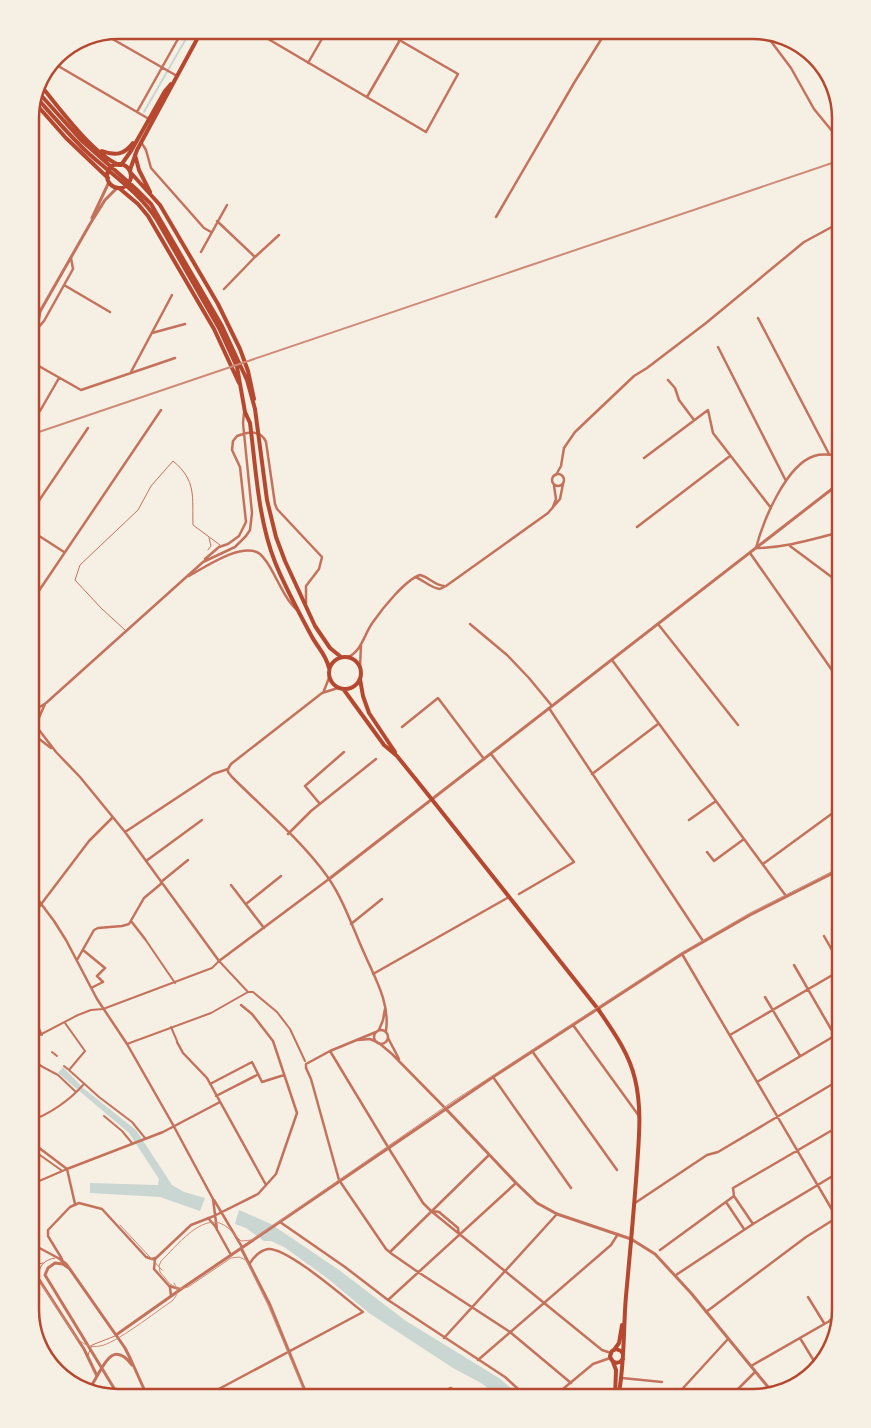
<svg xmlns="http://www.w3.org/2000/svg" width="871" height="1428" viewBox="0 0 871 1428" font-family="'Alegreya Sans',sans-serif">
  <rect width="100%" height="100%" fill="#f6efe4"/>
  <path fill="#c9d6d2" d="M 63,1067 L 83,1088 L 136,1130 L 172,1185 L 184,1192 L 205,1198 L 200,1211 L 160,1197 L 90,1193 L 90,1183 L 156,1185 L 158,1185 L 159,1179 L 129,1133 L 58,1073 Z
    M 239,1210 L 271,1224 L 339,1270 L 406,1321 L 499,1378 L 522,1398 L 501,1398 L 481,1383 L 453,1368 L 369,1313 L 327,1278 L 284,1247 L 271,1241 L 264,1241 L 246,1228 L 235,1224 Z"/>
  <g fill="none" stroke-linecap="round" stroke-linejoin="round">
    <path stroke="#c9d6d2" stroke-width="2" d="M 144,112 L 191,30"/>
    <path stroke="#c5725c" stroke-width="1" d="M 208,550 L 211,546 L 209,538
      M 125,630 L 101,608 L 75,580 L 80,565 L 138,510 L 151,486 L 173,461 C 197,481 192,497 193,525 L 220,545
      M 30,1261 L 38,1264 L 43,1263
      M 39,1277 C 38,1266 44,1260 55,1258
      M 88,1355 L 92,1345 L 115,1336"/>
    <path stroke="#c5725c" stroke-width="2" d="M 30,917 L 42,904
      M 145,939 L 175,983
      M 249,992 L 253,992 L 277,1012 L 290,1029 L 305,1061
      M 30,1009 L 42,1035
      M 65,1023 L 85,1051 L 69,1070 L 99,1097 L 132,1122 L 145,1138
      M 171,1027 L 177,1041
      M 30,1040 L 78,1015 L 91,1010 L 103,1009 L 212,968 L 219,961 L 248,992
      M 127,1044 L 211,1013 L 248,992
      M 52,1052 L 57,1056
      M 30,1055 L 41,1066 L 58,1075 L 76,1092
      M 64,1066 L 69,1070
      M 104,1116 L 122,1131 L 132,1143
      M 30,1121 C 50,1114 70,1100 84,1084
      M 30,1148 L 61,1170
      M 30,1178 L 34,1182
      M 30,1185 L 67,1169"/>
    <path stroke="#c5725c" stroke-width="2.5" d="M 253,30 L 426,132 L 458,74 L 382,30
      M 764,32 L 791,68 L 814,109 L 841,142
      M 102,33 L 177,76
      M 53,63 L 149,119
      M 308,63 L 327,30
      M 367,97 L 400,40
      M 137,112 L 183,30
      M 141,142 L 146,150 L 151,168 L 204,228 L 211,232
      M 496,217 L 574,83 L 607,30
      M 217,221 L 255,257
      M 201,252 L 227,205
      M 64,285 L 110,312
      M 224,289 L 255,257 L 279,235
      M 758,318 L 829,454
      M 30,323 L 37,314
      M 37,329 L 44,321 L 73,269 L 71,258
      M 152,333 L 185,324
      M 30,343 L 37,329 L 40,313
      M 718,347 L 786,481
      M 30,361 L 81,390 L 175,358
      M 131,372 L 172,295
      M 668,380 L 675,388 L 679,400 L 694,420
      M 40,411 L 59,378
      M 644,458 L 708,410 L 713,433 L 771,508
      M552 480a6 6 0 1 1 12 0a6 6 0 1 1-12 0Z
      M 556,475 L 561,466 L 564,448 L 575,432 L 634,376 L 647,368 L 706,323 L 804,242 L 841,222
      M 553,507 L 556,499 L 554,486
      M 30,514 L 88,428
      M 637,527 L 730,456
      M 30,530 L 64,552
      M 841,532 C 813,539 786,548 756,548 C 763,521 786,465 814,456 C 823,453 832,455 841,456
      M 790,546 L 841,584
      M 750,553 L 841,683
      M 205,559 L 219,547 L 228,544 L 239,536 L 246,522 L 240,467 L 232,450 L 233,441 L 237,436 C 248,432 261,429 266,442 L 275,504 L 277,509 L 322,557 L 319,569 L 306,586 L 306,603
      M 189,576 C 205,567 243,541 260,554 C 268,561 272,571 277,580 C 283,591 287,601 296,609
      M 415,577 C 424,580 430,588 440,589 L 446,586 L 548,513 L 560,499 L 563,484
      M 30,604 L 161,410
      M 470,624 L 507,655 L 529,678 L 552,706
      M 658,624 L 738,725
      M 348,657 C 362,651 364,634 373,622 C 382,609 405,580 420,575 C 429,577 434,585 444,586
      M 612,660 L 786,896
      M 360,667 L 361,645
      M 323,693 L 329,678
      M 549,708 L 703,941
      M 30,713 L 46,703 L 203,562 L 235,547 L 246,536 L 250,530 L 252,513 L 243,423 L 244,413
      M 37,722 L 45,704
      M 36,726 L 56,752 L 80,777 L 125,832 L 219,961 L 329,879
      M 402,727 L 438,698 L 484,759
      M 30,732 L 51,748
      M 30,732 L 35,729 L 37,723 L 35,717 L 30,714
      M 491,754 L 574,862 L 519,894
      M 228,769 L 228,772 L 232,777 C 263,808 302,841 327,876 C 344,900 353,929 365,955 C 376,980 390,1004 386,1031
      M 228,769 L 231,764 L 322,693 L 338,688
      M 592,774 L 658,724
      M 320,804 L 305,786 L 344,752
      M 689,820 L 716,801
      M 125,832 L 213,774 L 228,769
      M 288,834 L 311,811 L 376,759
      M 707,852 L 714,861 L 744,839
      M 146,861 L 202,820
      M 763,864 L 841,807
      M 161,882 L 188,860
      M 231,885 L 264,928
      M 30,889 L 54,921 L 66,940 L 97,999 L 127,1044 L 172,1123 L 213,1199 L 217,1230
      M 42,903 L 89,841 L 112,818
      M 246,904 L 281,876
      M 131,921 L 145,939
      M 351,924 L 382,899
      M 824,936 L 841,966
      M 83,950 L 105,968 L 97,976 L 103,982 L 91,988
      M 682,954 L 841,1225
      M 77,960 L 94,930 L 98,928 L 122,926 L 129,924 L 144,898 L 162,883
      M 794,965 L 835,1036
      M 373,974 L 509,897
      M 765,997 L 800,1056
      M 573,1025 L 639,1116
      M 379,1030 L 383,1020 L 385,1009
      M374 1037a7 7 0 1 1 14 0a7 7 0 1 1-14 0Z
      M 376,1032 L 330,1051 L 306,1064 L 306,1068 L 311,1079 L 339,1180 L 386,1249 L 392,1254 L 418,1272 L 510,1332 L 571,1383
      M 730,1035 L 841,970
      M 388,1038 L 399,1059
      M 358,1040 L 370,1039 L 377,1042
      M 177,1042 L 183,1053 L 207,1078 L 266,1185
      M 379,1043 L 392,1054 L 446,1109
      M 330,1051 L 391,1152 L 423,1203 L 431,1211 L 602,1350 L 611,1353
      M 532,1051 L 617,1170
      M 493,1077 L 571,1188
      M 757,1082 L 841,1032
      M 210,1084 L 252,1062 L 262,1082 L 284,1075
      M 216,1096 L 257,1075
      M 30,1141 L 67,1169 L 75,1204
      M 67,1169 L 163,1132 L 220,1102
      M 214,1200 L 242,1247
      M 726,1202 L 744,1229
      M 635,1203 L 707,1155 L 718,1152 L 841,1079
      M 432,1211 L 439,1212 L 458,1228 L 459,1235
      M 208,1218 L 215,1226 L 231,1255
      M 280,1222 L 345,1267 L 388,1300 L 505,1377 L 528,1398
      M 753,1224 L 734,1196 L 733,1188 L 841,1125
      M 30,1243 L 60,1259
      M 660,1250 L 734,1196
      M 390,1252 L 489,1155
      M 62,1259 L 48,1236 L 48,1230 L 70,1207 L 79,1203 L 102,1209 L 146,1257 L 152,1259 L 155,1258
      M 30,1265 L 40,1281
      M 676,1275 L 753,1224 L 841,1171
      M 169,1286 L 180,1289
      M 171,1296 L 170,1287 L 154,1269 L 155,1259 L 191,1225 L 214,1216 L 258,1194 L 276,1174 L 297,1113 L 273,1041 L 252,1014 L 241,1005
      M 808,1297 L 824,1323
      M 388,1300 L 516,1183
      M 706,1312 L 806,1237 L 841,1215
      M 830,1320 L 835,1328
      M 444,1338 L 557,1214
      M 800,1338 L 817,1366
      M 478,1360 L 611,1245 L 618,1234
      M 751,1366 L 840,1315
      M 622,1378 L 662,1382
      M 202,1398 L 363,1312 C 346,1299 287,1247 268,1249 C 261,1250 254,1257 250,1263
      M 429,1398 L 451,1388 L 457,1398
      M 552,1398 L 593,1364 L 610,1358
      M 674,1398 L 728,1339
      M 729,1398 L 755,1372"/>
    <path stroke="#c5725c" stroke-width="3" d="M 92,218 L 109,182
      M 30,329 L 90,224 L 105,200 L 117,188
      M 329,879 L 841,482
      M 446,1109 L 516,1183 L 537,1203 L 557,1214 L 631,1239 L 655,1254 L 691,1293 L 773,1393
      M 241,1248 L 270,1305 L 308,1398
      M 60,1259 L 67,1265 L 125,1348 L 131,1360 L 148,1398
      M 70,1269 L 63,1264 L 55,1263 L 48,1268 L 45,1275 L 120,1398
      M 40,1281 L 84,1349 L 97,1376
      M 116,1335 L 184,1287 L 493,1077 L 682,954 L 750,915 L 841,869
      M 88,1390 C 101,1376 109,1335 132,1365
      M 95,1392 L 101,1391 L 108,1396"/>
    <path stroke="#b5482f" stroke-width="4" d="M 42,87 C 61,110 92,153 119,165
      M 39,93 L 81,140 L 136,189 L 151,204 L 222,326 L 247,380 L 255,409 L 267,500 L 276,537 L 285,561 L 315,626 L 330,648 L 341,657
      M 37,98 C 53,116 69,135 87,152 C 111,174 139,192 157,220 L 219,328 L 237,367 L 245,412 L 250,423 C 256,469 258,519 275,562 C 285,587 298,611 311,635 C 317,647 326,654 329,668
      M 35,103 L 66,138 L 108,178
      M 102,151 C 115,156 124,155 133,143
      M 135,155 L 139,170 L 150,192
      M107 176a12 12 0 1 1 24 0a12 12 0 1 1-24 0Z
      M 121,165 L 131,151 L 165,91 L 171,84
      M 130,170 L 137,150 L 202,30
      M 131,173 L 160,205 L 218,304 L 240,349 L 248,371 L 254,399
      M 119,188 L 138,204 L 148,216 L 214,329 L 239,383
      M329 673a16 16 0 1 1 32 0a16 16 0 1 1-32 0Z
      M 360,679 L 363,696 L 369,713 L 395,752
      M 344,690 L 384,745 L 397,756 L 426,792 L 598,1009 C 613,1031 629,1053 635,1079 C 642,1108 639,1137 637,1167 C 634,1210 630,1253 626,1296 C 623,1330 625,1364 618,1398
      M 614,1350 L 619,1343 L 622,1325
      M 623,1359 L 620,1362 C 615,1364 611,1361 610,1356 L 612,1351 L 616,1349 L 621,1351 L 623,1354
      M 613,1362 L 616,1370 L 615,1398"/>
    <path stroke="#cf8b77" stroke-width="1" d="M 120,1225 L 162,1270
      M 30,1267 L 76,1337 C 82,1344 90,1348 100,1346 C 115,1344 157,1311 172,1301 C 178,1295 179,1290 174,1283
      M 307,1398 L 268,1305 L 246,1260 L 239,1257 L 231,1258 L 188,1287 L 179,1289 L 170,1284 L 160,1272 L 159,1266 L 161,1261 C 176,1247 202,1212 224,1225 C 231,1229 235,1236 241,1241 L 252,1240 L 452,1102 L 681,953 L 750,913 L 841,867"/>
    <path stroke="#cf8b77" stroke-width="2" d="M 30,435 L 841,160"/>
  </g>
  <path d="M0 0H871V1428H0ZM118 39H753A79 79 0 0 1 832 118V1310A79 79 0 0 1 753 1389H118A79 79 0 0 1 39 1310V118A79 79 0 0 1 118 39Z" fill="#f6efe4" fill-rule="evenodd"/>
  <path fill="none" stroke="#b5482f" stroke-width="2.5" d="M118 39H753A79 79 0 0 1 832 118V1310A79 79 0 0 1 753 1389H118A79 79 0 0 1 39 1310V118A79 79 0 0 1 118 39Z"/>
</svg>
